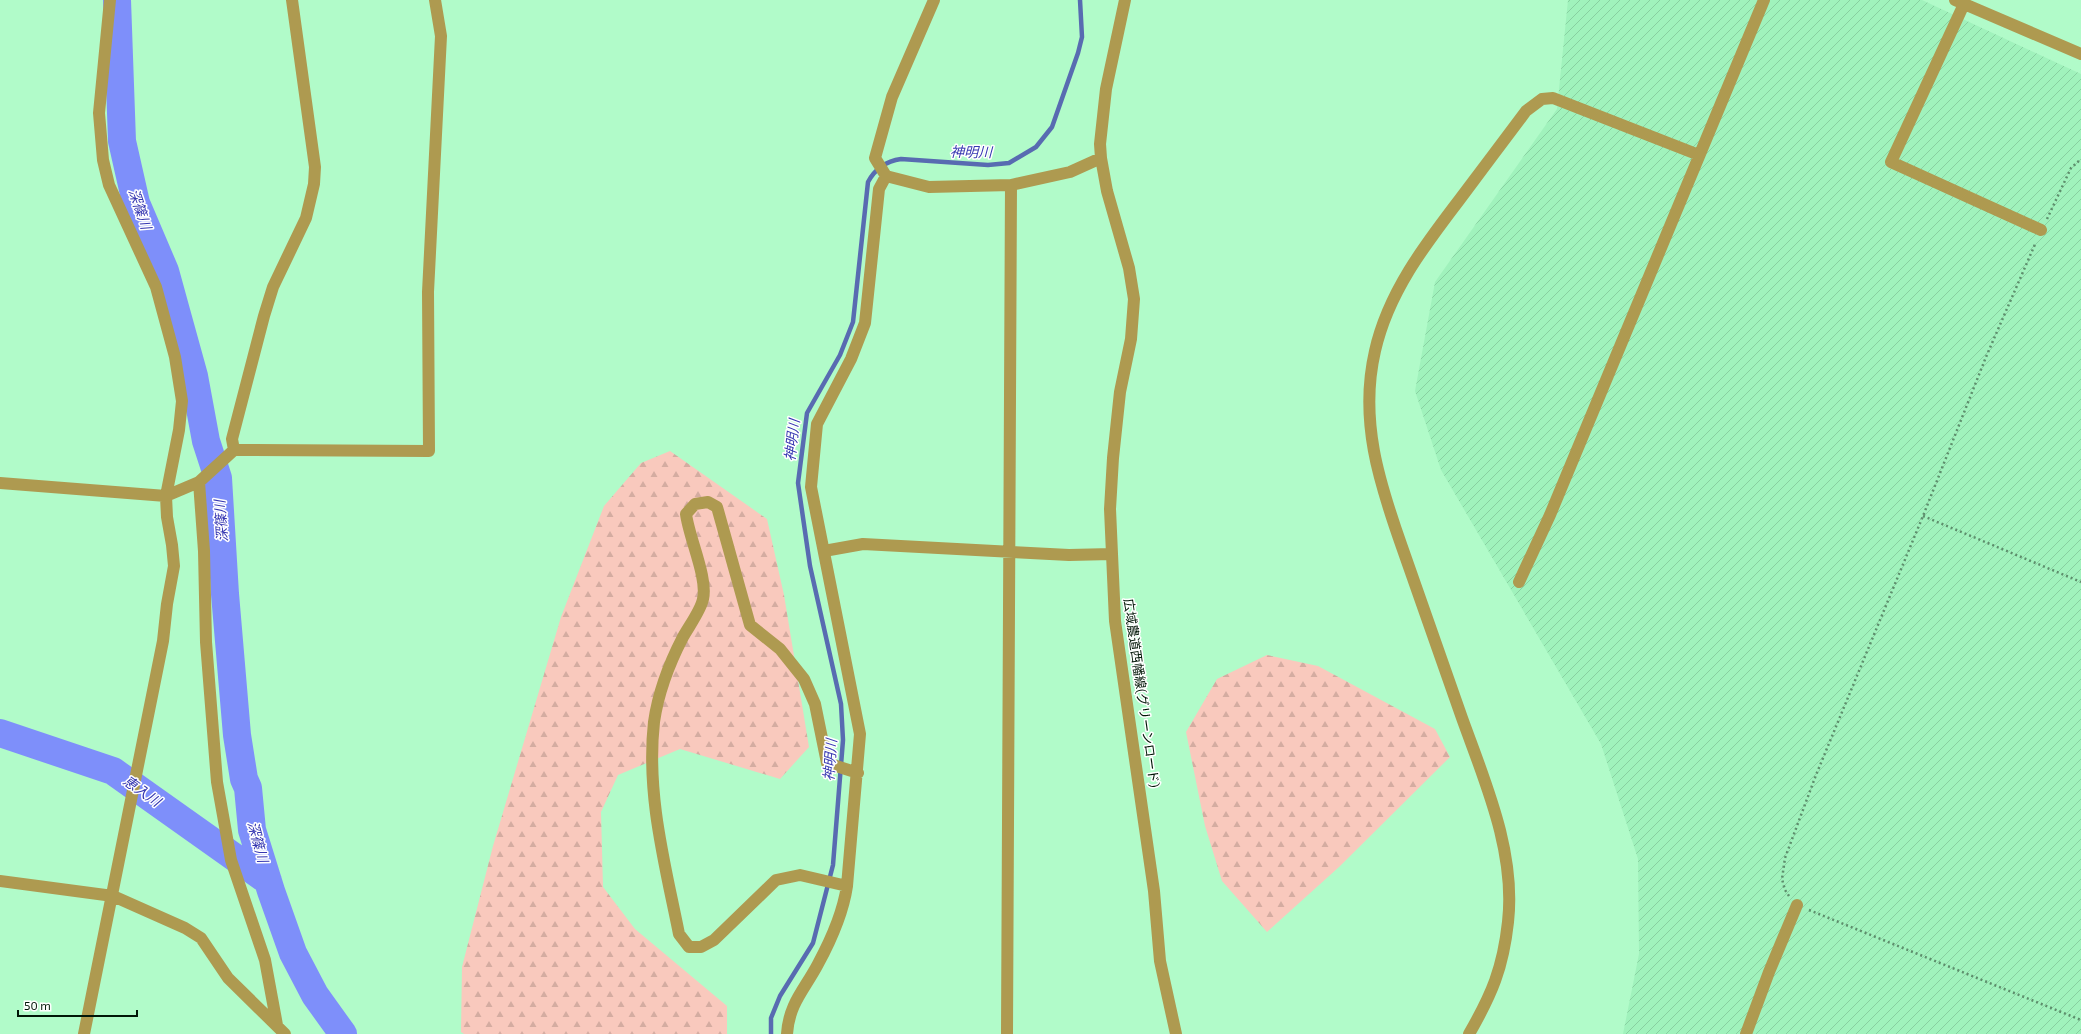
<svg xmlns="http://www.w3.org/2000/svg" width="2081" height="1034" viewBox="0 0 2081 1034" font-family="'Exo 2','Noto Sans JP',sans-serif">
  <defs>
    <pattern id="industrial-furrows" width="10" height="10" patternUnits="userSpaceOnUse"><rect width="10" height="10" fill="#a0f2bc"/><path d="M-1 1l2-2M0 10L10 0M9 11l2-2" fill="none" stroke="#88cfa0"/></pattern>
    <pattern id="forest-firs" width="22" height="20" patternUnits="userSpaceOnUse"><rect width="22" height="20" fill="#f9c9bd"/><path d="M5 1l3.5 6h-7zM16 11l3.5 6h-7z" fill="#d4aca1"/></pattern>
  </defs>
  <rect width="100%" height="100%" fill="#b1fbc9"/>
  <path fill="url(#industrial-furrows)" d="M 1568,0 L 1922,0 L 2081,74 L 2081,1034 L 1623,1034 L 1639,954 L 1638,859 L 1601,744 L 1441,470 L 1415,391 L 1435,282 L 1557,109 Z"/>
  <path fill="url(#forest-firs)" d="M 670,451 L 767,519 L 784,595 L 809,747 L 780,779 L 680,749 L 618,775 L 601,812 L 603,887 L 635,929 L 727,1006 L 727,1034 L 464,1034 L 461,1032 L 462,967 L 493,846 L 561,617 L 604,506 L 641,463 Z
    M 1267,655 L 1318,666 L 1435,729 L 1450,757 L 1339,867 L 1267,932 L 1222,881 L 1205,826 L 1186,732 L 1217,679 Z"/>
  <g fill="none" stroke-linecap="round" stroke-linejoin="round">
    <path stroke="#586bb1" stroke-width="4.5" d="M 771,1034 L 771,1018 L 780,996 L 813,943 L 833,865 L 843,740 L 841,704 L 810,566 L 798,483 L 807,413 L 840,355 L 853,322 L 868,182 C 875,169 887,161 901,159 L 988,165 L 1009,163 L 1036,147 L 1052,127 L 1078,53 L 1082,37 L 1080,0"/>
    <path stroke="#7e8ffa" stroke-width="28" d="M 117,0 L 122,141 L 136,203 L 165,271 L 176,311 L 194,376 L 206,441 L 218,478 L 225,594 L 237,735 L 244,779 L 248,788 L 252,830 L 271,891 L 293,953 L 315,995 L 343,1034
      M 0,733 L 113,771 L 268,881"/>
    <path stroke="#5d8e6c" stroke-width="2.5" stroke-dasharray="2 3" stroke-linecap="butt" d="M 2047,219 L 2071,168 L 2081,159
      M 1923,516 L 2081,582
      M 1789,896 L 1785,890 L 1782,879 L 1785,858 L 1816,775 L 1923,516 L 1986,357 L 2036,242
      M 1809,910 L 2081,1020"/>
    <path stroke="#ae9a50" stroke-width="12" d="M 934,0 L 892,97 L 875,158 L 886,176 L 929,187 L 1011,185 L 1070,172 L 1101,158
      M 1125,0 L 1106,89 L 1100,144 L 1101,158 L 1107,191 L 1129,268 L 1134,299 L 1131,339 L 1120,392 L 1113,458 L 1110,509 L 1112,554 L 1115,621 L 1154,891 L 1160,961 L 1176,1034
      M 1955,0 L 2081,54
      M 1964,4 L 1891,162 L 2041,230
      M 234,450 L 232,439 L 264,316 L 273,287 L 306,218 L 314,184 L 315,167 L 292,0
      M 199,482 L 204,551 L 206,642 L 217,782 L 231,860 L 265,960 L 277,1025
      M 0,483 L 166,496 L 199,482 L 234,450 L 429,451 L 428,292 L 441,36 L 435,0
      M 824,551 L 863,544 L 1069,555 L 1112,554
      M 1519,582 L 1550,515 L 1764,0
      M 0,881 L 113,896 L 185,928 L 201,938 L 228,978 L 285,1034
      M 847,886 L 800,875 L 776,880 L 714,940 L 701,947 L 689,947 L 679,934 C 665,864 646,794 654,722 C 658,694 670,662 683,637 C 689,626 701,610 703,599 C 708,578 689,538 686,514 L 695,504 L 708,502 L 717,507 L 750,625 L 780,649 L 804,679 L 815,704 L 827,763 L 858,773
      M 84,1034 L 163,641 L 167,604 L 174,566 L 172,545 L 167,517 L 166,496 L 179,430 L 182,401 L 175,357 L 156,287 L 109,185 L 103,160 L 99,113 L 110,0
      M 787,1034 C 789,1003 805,989 818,964 C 831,940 843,913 847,886 L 860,734 L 811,487 L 817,424 L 851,359 L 865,323 L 879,189 L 886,176
      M 1007,1034 L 1011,185
      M 1469,1034 C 1492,994 1503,968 1508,922 C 1516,852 1485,782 1462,718 C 1442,661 1422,604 1402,547 C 1379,482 1359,420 1375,351 C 1388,293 1424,246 1460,199 C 1482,170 1504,140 1526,111 L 1542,99 L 1553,98 L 1699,155
      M 1746,1034 L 1769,972 L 1797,905"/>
  </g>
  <g text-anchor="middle" stroke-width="3" stroke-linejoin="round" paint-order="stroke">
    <g font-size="13" fill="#001606" stroke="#fff">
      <text transform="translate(1142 693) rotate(82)" y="5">広域農道西幡線(グリーンロード)</text>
    </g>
    <g font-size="14" font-style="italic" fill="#3637b1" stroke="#fff">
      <text transform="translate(971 152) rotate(1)" y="5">神明川</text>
      <text transform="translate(140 209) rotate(71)" y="5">深篠川</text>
      <text transform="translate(792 440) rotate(-83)" y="5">神明川</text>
      <text transform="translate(221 521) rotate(-94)" y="5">深篠川</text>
      <text transform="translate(830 760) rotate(-86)" y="5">神明川</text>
      <text transform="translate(142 791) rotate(35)" y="5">恵入川</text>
      <text transform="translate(258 842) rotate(75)" y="5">深篠川</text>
    </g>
  </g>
  <path d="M18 1010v6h119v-6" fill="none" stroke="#001606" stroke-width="2"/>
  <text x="24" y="1010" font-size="12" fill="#001606" stroke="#ffffff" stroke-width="3" paint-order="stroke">50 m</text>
</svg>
